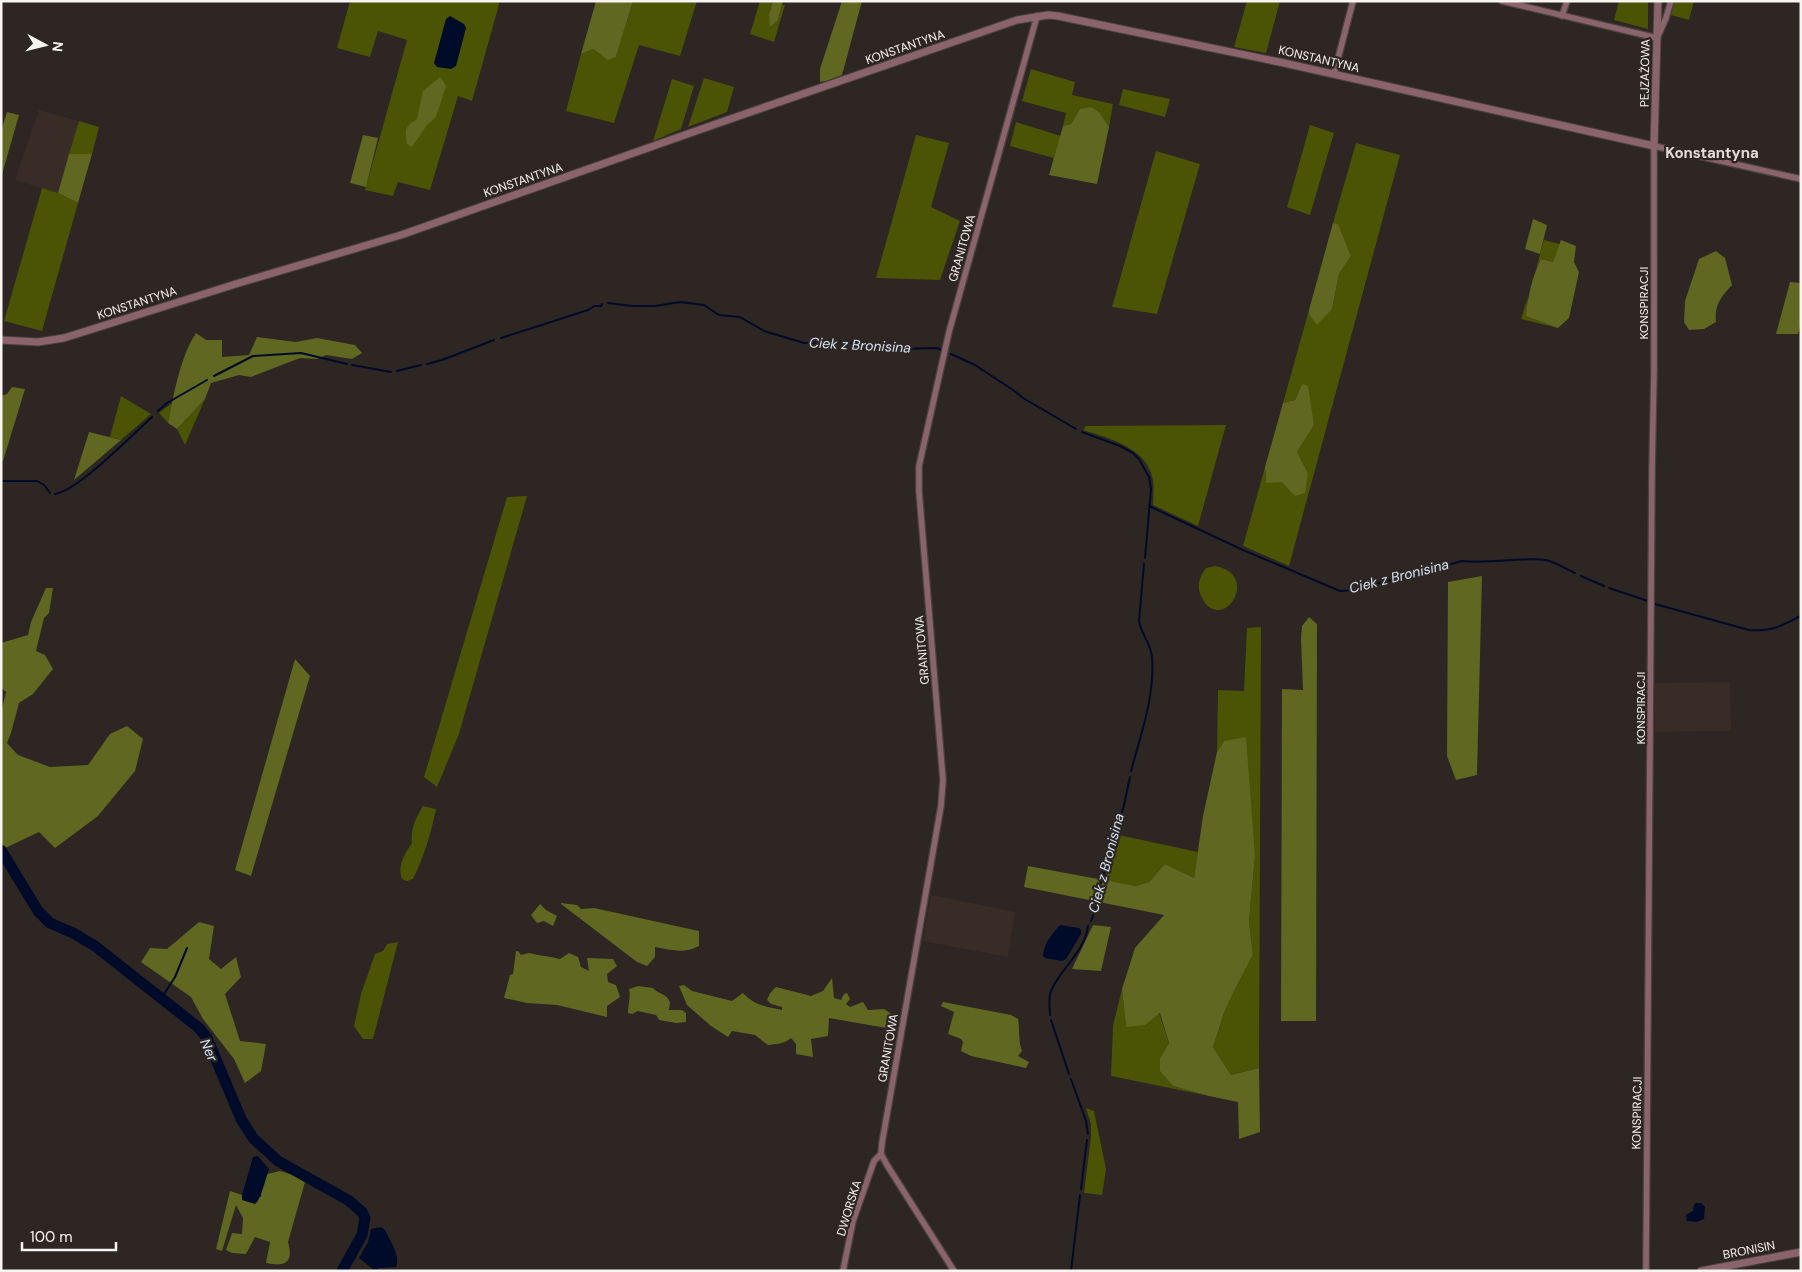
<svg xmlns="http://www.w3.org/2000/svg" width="1802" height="1272" viewBox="0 0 1802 1272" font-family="'DM Sans',sans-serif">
  <rect width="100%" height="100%" fill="#2d2623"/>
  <path fill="#392c26" d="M 39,110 L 79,121 L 58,193 L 15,180 Z
    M 1730,682 L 1731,731 L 1655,732 L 1655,683 Z
    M 931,895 L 1015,912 L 1008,957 L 923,941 Z"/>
  <path fill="#4b5304" d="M 350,1 L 500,1 L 472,101 L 458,96 L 430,190 L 398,182 L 393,196 L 365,190 L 407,40 L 378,31 L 370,57 L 337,48 Z
    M 633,1 L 697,1 L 680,56 L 639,45 L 614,123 L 566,111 L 581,54 L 593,49 L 601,55 L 616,57 Z
    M 760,1 L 773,1 L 769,14 L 778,20 L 782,5 L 785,5 L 774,42 L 750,34 Z
    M 1247,1 L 1280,1 L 1266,53 L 1234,47 Z
    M 1619,1 L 1648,1 L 1648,29 L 1614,20 Z
    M 1675,1 L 1694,1 L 1689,20 L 1671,15 Z
    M 1031,69 L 1075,82 L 1072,95 L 1113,104 L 1109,127 L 1100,113 L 1080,109 L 1071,124 L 1063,126 L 1066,113 L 1022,101 Z
    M 704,78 L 734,87 L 727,112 L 688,127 Z
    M 672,79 L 694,86 L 681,129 L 653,141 Z
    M 1123,89 L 1170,99 L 1165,117 L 1119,105 Z
    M 79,121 L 99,127 L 92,154 L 69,154 Z
    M 1016,122 L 1061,136 L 1054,158 L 1010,146 Z
    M 1310,125 L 1334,133 L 1310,215 L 1287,207 Z
    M 916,135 L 949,143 L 931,207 L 960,221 L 940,280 L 876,278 Z
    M 1356,143 L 1400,155 L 1289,566 L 1243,546 L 1265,467 L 1266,483 L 1308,473 L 1297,452 L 1314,425 L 1302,384 L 1295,400 L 1283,403 L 1309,310 L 1309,314 L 1332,309 L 1339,274 L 1351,256 L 1338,225 L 1333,223 Z
    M 1156,151 L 1200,164 L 1157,314 L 1112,307 Z
    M 42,188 L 58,193 L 78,203 L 42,331 L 4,321 Z
    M 1544,240 L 1560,244 L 1553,262 L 1541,259 L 1536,269 Z
    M 1528,297 L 1527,316 L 1558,328 L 1521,319 Z
    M 121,396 L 151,414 L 121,440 L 110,437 Z
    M 205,399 L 185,445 L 177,429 Z
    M 172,403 L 168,423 L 159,413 Z
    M 1226,425 L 1198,526 L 1153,505 C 1153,494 1155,483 1151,473 C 1142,446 1107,438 1083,430 L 1086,426 Z
    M 527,496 L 459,734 L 437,787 L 424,777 L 507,497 Z
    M 1216,566 C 1219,567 1224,568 1227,570 C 1255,587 1218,633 1201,596 C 1196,586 1200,576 1206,568 Z
    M 1261,627 L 1259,1068 L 1231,1075 L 1213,1047 L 1224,1013 L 1234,991 L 1253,955 L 1249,922 L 1255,856 L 1224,741 L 1217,752 L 1218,690 L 1244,691 L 1247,628 Z
    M 423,806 L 436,809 C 431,833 424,857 413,879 L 407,881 L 402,879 C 397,866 404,855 412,843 C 410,829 416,818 423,806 Z
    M 1119,835 L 1198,852 L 1194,878 L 1165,864 L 1149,882 L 1136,886 L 1105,881 Z
    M 398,942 L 373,1039 L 363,1039 L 354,1026 L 361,994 L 375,954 L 383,951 L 387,944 Z
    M 1122,989 L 1126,1027 L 1159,1013 L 1169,1043 L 1160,1058 L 1173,1086 L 1209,1096 L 1111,1076 L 1113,1026 Z
    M 1086,1108 L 1094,1111 L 1106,1169 L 1102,1195 L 1084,1193 L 1091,1137 L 1091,1124 Z"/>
  <path fill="#5f6721" d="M 596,1 L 633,1 L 616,57 L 608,60 L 593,49 L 581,54 Z
    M 773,1 L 783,1 L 778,20 L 770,27 L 769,14 Z
    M 842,1 L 862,1 L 842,75 L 826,81 L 820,82 L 820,69 Z
    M 440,77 L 446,86 L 436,117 L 427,125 L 412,147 L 407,144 C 405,130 404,127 417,119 L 423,91 Z
    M 1091,107 L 1100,113 L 1109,127 L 1097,184 L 1049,175 L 1063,126 L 1071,124 L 1080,109 Z
    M 7,112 L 19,115 L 1,178 L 1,131 Z
    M 363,135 L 378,138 L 366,187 L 350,183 Z
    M 69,154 L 92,154 L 78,203 L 58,193 Z
    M 1533,219 L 1547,225 L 1540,254 L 1525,249 Z
    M 1333,223 L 1338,224 L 1351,256 L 1339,274 L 1332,309 L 1317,325 L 1309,314 L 1309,310 Z
    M 1561,240 L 1576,246 L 1574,262 L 1579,272 L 1569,318 L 1558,328 L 1526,316 C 1528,296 1532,277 1541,259 L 1553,262 Z
    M 1716,251 L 1725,258 L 1732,285 C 1721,297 1714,305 1716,322 L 1704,329 L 1689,330 L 1684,322 L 1685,301 L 1699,259 Z
    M 1790,282 L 1801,283 L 1801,322 L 1798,334 L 1776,334 Z
    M 196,333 L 206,340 L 222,340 L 222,357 L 249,355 L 257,337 L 296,342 L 317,338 L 355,345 L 362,353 L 352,359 L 326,355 L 317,359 L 300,358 L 251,377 L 239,375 L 211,383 L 205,399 L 177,429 L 168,423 C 174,394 180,357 196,333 Z
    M 1302,384 L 1308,386 L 1314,425 L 1297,452 L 1308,473 L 1305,493 L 1295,496 L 1282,482 L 1266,483 L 1265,467 L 1283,403 L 1295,400 Z
    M 12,387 L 25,389 L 3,461 L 1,461 L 1,396 L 7,394 Z
    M 89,432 L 121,440 L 74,480 Z
    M 1482,576 L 1477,775 L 1456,780 L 1447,756 L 1448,582 Z
    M 46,588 L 53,588 L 49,613 L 44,618 L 36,651 L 45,655 L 53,669 L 33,694 L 19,703 L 11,733 L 7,743 L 18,755 L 50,767 L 88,765 L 110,734 L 127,726 L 143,739 L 135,771 L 98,816 L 55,848 L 39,832 L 1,850 L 1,713 L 6,692 L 1,688 L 1,643 L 28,635 L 31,622 Z
    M 1309,617 L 1317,624 L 1316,1021 L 1281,1021 L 1282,689 L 1303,690 L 1301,639 L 1302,626 Z
    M 295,659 L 310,676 L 251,876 L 235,870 Z
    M 1246,737 L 1255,856 L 1249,922 L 1253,955 L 1234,991 L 1224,1013 L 1213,1047 L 1231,1075 L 1259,1068 L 1260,1132 L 1239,1139 L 1238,1102 L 1209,1096 L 1173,1086 L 1160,1071 L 1160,1058 L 1169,1043 L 1160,1013 L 1145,1025 L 1126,1027 L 1122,989 L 1135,948 L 1164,915 L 1024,887 L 1028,866 L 1136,886 L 1149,882 L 1165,864 L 1194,878 L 1203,816 L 1217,752 L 1224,741 Z
    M 561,903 L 577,905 L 581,909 L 594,908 L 699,931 L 699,946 C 684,954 671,950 655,947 L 655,957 L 647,966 L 637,962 L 561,904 Z
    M 540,904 L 546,910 L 557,916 L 553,926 L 544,921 L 537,923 L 531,915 Z
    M 199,922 L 214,926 L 209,959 L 221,969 L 236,957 L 241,977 L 225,994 L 240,1041 L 266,1044 L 261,1071 L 245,1083 L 234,1059 L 203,1019 L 191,997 L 141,962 L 150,948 L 167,949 Z
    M 1093,925 L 1111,927 L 1101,971 L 1072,969 Z
    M 516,951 L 518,951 L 521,955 L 529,953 C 539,956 550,956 560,959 L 569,953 L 578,957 L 581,967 L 589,971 L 587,958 L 613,959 L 617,966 L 607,974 L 608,982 L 616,985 L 620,997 L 607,1006 L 607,1017 L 557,1005 L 527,1003 L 504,998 L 510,975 L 513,974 Z
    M 832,978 L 834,998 L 841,1000 L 844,994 L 847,993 L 850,999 L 846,1004 L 850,1007 L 863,1002 L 868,1010 L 884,1009 L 896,1017 L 892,1029 L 829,1018 L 828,1036 L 811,1039 L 813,1057 L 796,1054 L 796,1044 L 791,1038 C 784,1044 776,1044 768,1045 L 755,1035 L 732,1031 L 728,1037 L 711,1026 L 687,1005 L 679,986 L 684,985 L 692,991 L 732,1001 L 743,993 C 754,1005 766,1007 782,1010 L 782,1007 L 771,1004 L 767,1000 L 770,993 L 776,987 L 811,996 L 823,991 Z
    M 638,986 L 653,988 C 659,995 665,992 670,1002 L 669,1010 L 682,1010 L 686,1013 L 686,1022 L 676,1023 L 659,1020 L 656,1015 L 638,1011 L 632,1014 L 628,1013 C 628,1004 631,997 629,989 Z
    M 943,1002 L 1011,1015 L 1018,1019 C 1020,1030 1018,1040 1022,1051 L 1018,1056 L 1029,1062 L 1026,1068 L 971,1056 L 961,1051 L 963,1042 L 961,1039 L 948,1034 L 954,1012 L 941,1006 Z
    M 280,1171 L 293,1175 L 305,1182 L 288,1242 C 294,1263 285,1267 266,1263 L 270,1242 L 255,1237 L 246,1254 L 232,1253 L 226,1250 L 232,1233 L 242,1234 L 243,1218 L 236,1205 L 222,1251 L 216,1249 L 230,1191 L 242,1195 L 242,1198 L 261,1197 L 262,1186 L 267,1174 Z"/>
  <path fill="#000b29" d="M 450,16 L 464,24 L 466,28 L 456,66 L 451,69 L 437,67 L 434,63 L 446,19 Z
    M 1060,925 L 1079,928 L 1081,930 L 1081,934 L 1066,959 L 1062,961 L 1045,958 L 1043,956 C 1044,943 1052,934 1060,925 Z
    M 258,1156 L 269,1169 C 266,1177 261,1200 255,1204 L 242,1200 L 242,1195 L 253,1157 Z
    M 1696,1203 L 1701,1203 L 1705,1207 L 1704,1219 L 1697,1222 L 1687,1221 L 1686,1215 L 1693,1211 L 1694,1205 Z
    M 381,1227 L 385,1230 C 390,1241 401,1256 396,1267 L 380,1268 L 374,1270 L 359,1258 L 368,1242 L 371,1229 Z"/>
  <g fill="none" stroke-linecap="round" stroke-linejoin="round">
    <path stroke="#000b29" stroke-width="2" d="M 608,303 L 632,306 L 655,306 L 680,302 L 704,305 L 719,315 L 740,317 L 764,331 L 804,343 L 843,342 L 899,349 L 937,348 L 941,350
      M 501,338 L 588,310 L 594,306 L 601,306 L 602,304
      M 951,354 L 975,365 L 1013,390 L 1023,398 L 1076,429
      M 427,364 L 442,360 L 494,340
      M 352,365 L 391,372
      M 397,371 L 421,365
      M 214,376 L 253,356 L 301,353 L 347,364
      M 158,411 L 167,403 L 207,380
      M 1082,432 L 1120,446 L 1133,453 L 1139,459 L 1149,477 L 1151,489 L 1145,558
      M 3,481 L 37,481 L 44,485 L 50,493
      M 55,494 C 79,490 132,435 152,417
      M 1149,506 L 1243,550 L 1340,591 L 1354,590 L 1462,561 C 1490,564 1518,557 1546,560 C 1555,562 1566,569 1575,573
      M 1581,576 L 1604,586
      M 1609,588 L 1648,601
      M 1655,604 L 1749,630 C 1773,632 1780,626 1801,616
      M 1131,771 C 1141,734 1155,696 1152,657 C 1151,644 1141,634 1139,621 L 1144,564
      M 1091,921 L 1096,908 L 1096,900 L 1124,805 L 1130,777
      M 162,997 L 175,977 L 187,948
      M 1050,1015 C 1050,1007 1048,999 1051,991 C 1060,969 1085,952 1088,926
      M 1051,1020 L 1069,1074
      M 1071,1079 L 1086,1121 L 1088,1134
      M 1081,1189 L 1087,1140
      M 1071,1271 L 1080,1195"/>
    <path stroke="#000b29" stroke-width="11" d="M 1,850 L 38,911 L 50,923 L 73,933 L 95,946 L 199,1028 L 207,1038 L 241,1119 L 253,1138 L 278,1161 L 348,1200 L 362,1212 L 365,1218 L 362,1235 L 342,1271"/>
    <g stroke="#494340" stroke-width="8">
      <path id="minor" d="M 1502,1 L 1657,38 L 1666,18 L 1671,1
        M 1562,16 L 1567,1
        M 1334,74 L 1353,1
        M 843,1271 L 853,1221 L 874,1161 L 881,1154
        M 954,1271 L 887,1165 L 881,1154 L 882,1143 L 941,806 L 943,780 L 919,491 L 919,466 L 949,332 L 1037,16
        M 1646,1271 L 1652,470 L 1654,371 L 1654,146 L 1801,179"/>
    </g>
    <g stroke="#494340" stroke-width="9">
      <path id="tertiary" d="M 1,340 L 38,342 L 64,338 L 239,283 L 401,235 L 713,125 L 1017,20 L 1048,15 L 1058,16 L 1284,63 L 1654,146 L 1658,1
        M 1701,1271 L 1801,1252"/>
    </g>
    <use href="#minor" stroke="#8a636c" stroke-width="5.5"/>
    <use href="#tertiary" stroke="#8a636c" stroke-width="7"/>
  </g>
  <g text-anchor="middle" stroke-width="4.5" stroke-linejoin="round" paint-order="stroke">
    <g font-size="12" fill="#f8f4f1" stroke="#2d2623">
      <text transform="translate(905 47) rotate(-19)" y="4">KONSTANTYNA</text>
      <text transform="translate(1319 59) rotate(13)" y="4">KONSTANTYNA</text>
      <text transform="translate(1645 73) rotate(-89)" y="4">PEJZAŻOWA</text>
      <text transform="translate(523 180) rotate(-19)" y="4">KONSTANTYNA</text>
      <text transform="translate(962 248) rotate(-74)" y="4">GRANITOWA</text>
      <text transform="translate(137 303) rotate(-18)" y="4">KONSTANTYNA</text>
      <text transform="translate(1644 303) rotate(-90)" y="4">KONSPIRACJI</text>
      <text transform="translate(922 650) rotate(-95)" y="4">GRANITOWA</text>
      <text transform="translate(1641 708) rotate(-90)" y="4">KONSPIRACJI</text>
      <text transform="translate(888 1048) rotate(-80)" y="4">GRANITOWA</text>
      <text transform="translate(1637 1113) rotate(-89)" y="4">KONSPIRACJI</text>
      <text transform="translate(849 1208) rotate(-73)" y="4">DWORSKA</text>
      <text transform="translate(1749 1250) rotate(-11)" y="4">BRONISIN</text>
    </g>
    <g font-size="14" font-style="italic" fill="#d5e3f6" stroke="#2d2623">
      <text transform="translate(860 345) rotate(3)" y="5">Ciek z Bronisina</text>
      <text transform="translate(1399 576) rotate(-14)" y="5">Ciek z Bronisina</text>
      <text transform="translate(1106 863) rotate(-75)" y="5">Ciek z Bronisina</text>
      <text transform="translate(209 1050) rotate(66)" y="5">Ner</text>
    </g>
    <g font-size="15" font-weight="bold" fill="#e5dcd7" stroke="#2d2623">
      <text x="1712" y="158">Konstantyna</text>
    </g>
  </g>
  <rect width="1802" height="1272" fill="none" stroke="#f8f4f1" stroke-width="5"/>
  <g transform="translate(45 45) rotate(97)" stroke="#2d2623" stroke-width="4" paint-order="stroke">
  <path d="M0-4L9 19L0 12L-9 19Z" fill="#f8f4f1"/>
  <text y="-8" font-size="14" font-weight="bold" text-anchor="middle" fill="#f8f4f1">N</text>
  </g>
  <path d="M22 1242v8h94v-8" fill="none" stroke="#f8f4f1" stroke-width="2.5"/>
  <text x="30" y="1242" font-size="15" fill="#f8f4f1" stroke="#2d2623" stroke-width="4" paint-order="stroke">100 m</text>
</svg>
